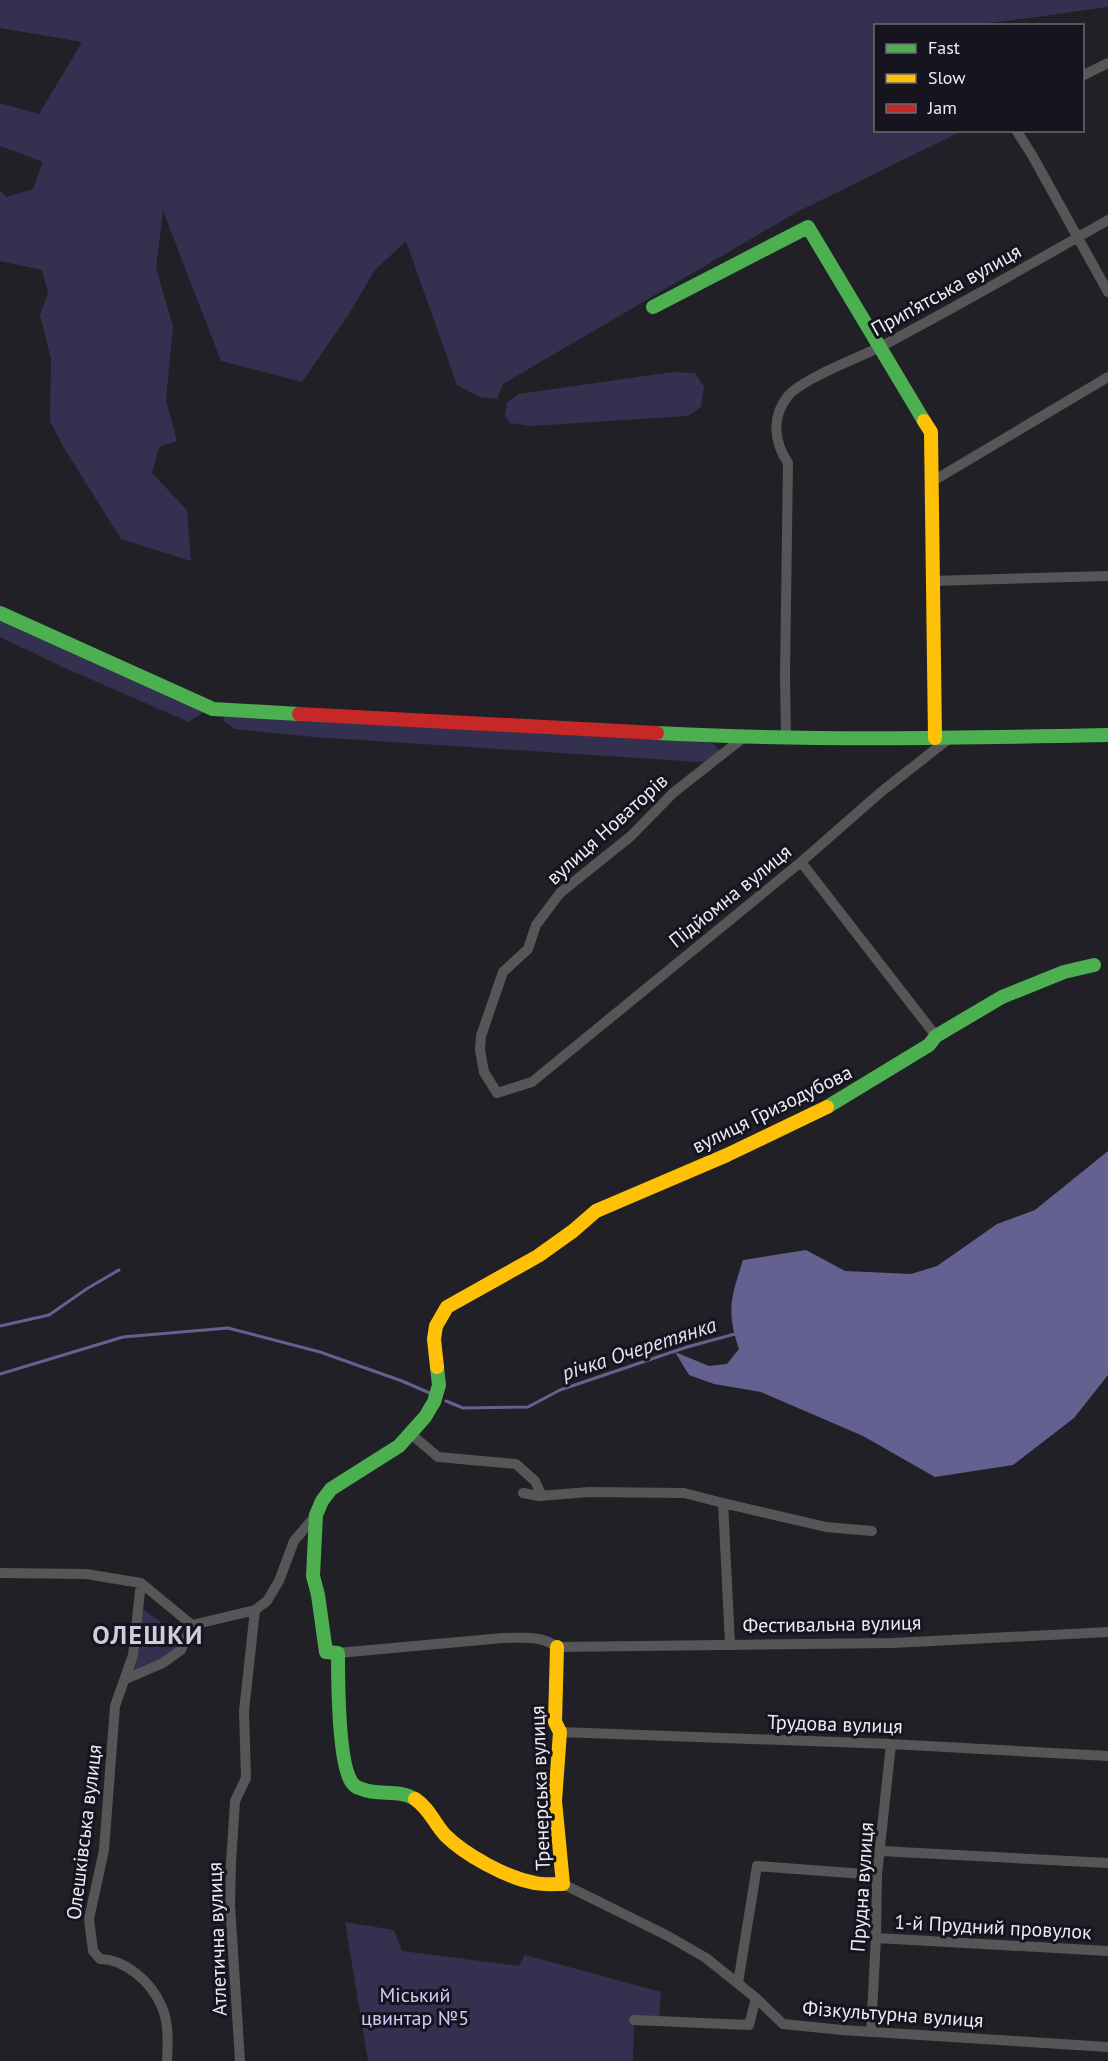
<svg xmlns="http://www.w3.org/2000/svg" width="1108" height="2061" viewBox="0 0 1108 2061" font-family="'PT Sans',sans-serif">
  <rect width="100%" height="100%" fill="#202026"/>
  <path fill="#333050" d="M 0,0 L 1108,0 L 1108,7 L 977,25 L 876,26 L 876,130 L 962,131 L 797,212 L 503,384 L 497,399 L 479,397 L 457,385 L 406,241 L 375,270 L 349,314 L 302,382 L 221,361 L 163,211 L 156,268 L 173,326 L 166,400 L 177,441 L 159,447 L 152,473 L 187,510 L 191,561 L 121,539 L 64,448 L 50,421 L 51,359 L 40,315 L 48,293 L 42,270 L 0,261 L 0,190 L 6,197 L 33,189 L 43,162 L 0,146 L 0,103 L 39,114 L 82,42 L 0,28 Z
    M 673,372 L 695,373 L 704,387 L 701,407 L 688,416 L 531,426 L 510,423 L 505,416 L 507,403 L 518,394 Z
    M 0,616 L 205,711 L 189,722 L 67,669 L 0,637 Z
    M 224,716 L 712,743 L 719,750 L 711,761 L 699,762 L 314,737 L 235,729 L 223,721 Z
    M 140,1607 L 185,1640 L 181,1650 L 126,1679 Z
    M 345,1922 L 394,1930 L 402,1951 L 519,1966 L 525,1955 L 661,1992 L 659,2020 L 634,2020 L 633,2061 L 368,2061 Z"/>
  <path fill="#646190" d="M 1108,1151 L 1108,1375 L 1074,1418 L 1013,1465 L 935,1477 L 863,1436 L 761,1392 L 714,1384 L 689,1375 L 675,1352 L 709,1366 L 727,1364 L 739,1349 C 726,1310 731,1298 743,1260 L 806,1250 L 845,1271 L 911,1274 L 937,1266 L 997,1224 L 1035,1210 Z"/>
  <g fill="none" stroke-linecap="round" stroke-linejoin="round">
    <path stroke="#646190" stroke-width="3" d="M 0,1326 L 49,1315 L 88,1288 L 119,1270
      M 0,1374 L 123,1337 L 228,1328 L 320,1352 L 402,1381 L 432,1394
      M 446,1401 L 463,1408 L 528,1407 L 560,1390 L 687,1347 L 735,1334"/>
    <path stroke="#565657" stroke-width="10" d="M 1082,76 L 1108,63
      M 1016,130 L 1032,155 L 1108,292
      M 933,481 L 1108,377
      M 932,581 L 1108,576
      M 743,738 L 673,793 L 631,836 L 560,893 L 536,925 L 528,949 L 503,972 L 481,1036 L 480,1050 L 484,1072 L 497,1093 L 532,1082 L 801,862 L 881,792 L 951,737
      M 786,738 L 785,675 L 788,463 C 774,442 771,417 788,396 C 802,379 858,358 880,347 C 957,306 1033,263 1108,220
      M 801,862 L 936,1036
      M 411,1434 L 438,1457 L 516,1464 L 535,1481 L 542,1496
      M 523,1493 L 539,1496 L 589,1492 L 684,1493 L 723,1503 L 730,1644
      M 723,1503 L 826,1527 L 872,1531
      M 0,1573 L 86,1574 L 141,1583 L 133,1655 L 115,1706 L 104,1850 L 89,1919 L 93,1951 L 100,1959 C 125,1959 151,1982 161,2005 C 169,2021 168,2044 167,2061
      M 141,1583 L 192,1625
      M 338,1653 L 503,1638 C 522,1638 541,1635 557,1647 L 893,1643 L 1108,1632
      M 126,1679 L 163,1663 L 181,1650 L 192,1625 L 255,1610 L 267,1601 L 279,1581 L 294,1541 L 316,1515
      M 560,1732 L 891,1744 L 1108,1756
      M 881,1851 L 1108,1863
      M 563,1884 L 668,1936 L 706,1958 L 756,1998
      M 876,1938 L 1108,1951
      M 738,1983 L 757,1866 L 877,1875
      M 634,2020 L 749,2025 L 756,1998 L 783,2024 L 842,2030 L 1108,2047
      M 871,2032 L 876,1938 L 877,1875 L 891,1744
      M 240,2061 L 230,1905 L 231,1863 L 235,1801 L 246,1778 L 244,1711 L 255,1610"/>
    <path stroke="#4caf50" stroke-width="14" d="M 653,307 L 808,227 L 924,421
      M 0,613 L 213,709 L 299,714
      M 657,733 C 807,741 958,738 1108,735
      M 827,1107 L 929,1045 L 936,1036 L 1002,997 L 1064,972 L 1094,965
      M 415,1799 C 398,1789 379,1796 362,1789 C 358,1788 353,1785 351,1781 C 338,1760 338,1680 338,1653 L 326,1652 L 318,1595 L 313,1576 L 316,1515 L 322,1501 L 331,1489 L 399,1446 L 425,1417 L 434,1402 L 439,1385 L 437,1367"/>
    <path stroke="#ffc107" stroke-width="14" d="M 924,421 L 931,432 L 935,738
      M 437,1367 L 434,1339 L 436,1326 L 447,1307 L 538,1256 L 573,1231 L 596,1211 L 727,1155 L 827,1107
      M 415,1799 C 429,1808 434,1823 445,1835 C 465,1855 507,1878 535,1883 C 544,1885 554,1884 563,1884 L 555,1801 L 560,1732 L 555,1722 L 557,1647"/>
    <path stroke="#c62828" stroke-width="14" d="M 299,714 L 657,733"/>
  </g>
  <g text-anchor="middle" stroke-width="6" stroke-linejoin="round" paint-order="stroke">
    <g font-size="20" fill="#edecf4" stroke="#15141f">
      <text transform="translate(946 290) rotate(-29)" y="7">Прип’ятська вулиця</text>
      <text transform="translate(607 829) rotate(-42)" y="7">вулиця Новаторів</text>
      <text transform="translate(730 896) rotate(-39)" y="7">Підйомна вулиця</text>
      <text transform="translate(772 1109) rotate(-26)" y="7">вулиця Гризодубова</text>
      <text transform="translate(832 1624) rotate(-1)" y="7">Фестивальна вулиця</text>
      <text transform="translate(835 1724) rotate(2)" y="7">Трудова вулиця</text>
      <text transform="translate(540 1788) rotate(-92)" y="7">Тренерська вулиця</text>
      <text transform="translate(84 1832) rotate(-83)" y="7">Олешківська вулиця</text>
      <text transform="translate(862 1887) rotate(-86)" y="7">Прудна вулиця</text>
      <text transform="translate(993 1927) rotate(3)" y="7">1-й Прудний провулок</text>
      <text transform="translate(217 1939) rotate(-92)" y="7">Атлетична вулиця</text>
      <text transform="translate(893 2014) rotate(4)" y="7">Фізкультурна вулиця</text>
    </g>
    <g font-size="20" fill="#ceccfb" stroke="#15141f">
      <text x="415" y="2002">Міський<tspan x="415" dy="23">цвинтар №5</tspan></text>
    </g>
    <g font-size="21" font-style="italic" fill="#e2e2f2" stroke="#15141f">
      <text transform="translate(639 1349) rotate(-18)" y="7">річка Очеретянка</text>
    </g>
    <g font-size="26" font-weight="bold" letter-spacing="1.5" fill="#cdcddc" stroke="#15141f">
      <text x="148" y="1644">ОЛЕШКИ</text>
    </g>
  </g>
  <rect x="874" y="24" width="210" height="108" fill="#15141f" stroke="#6b6a74" stroke-width="1.5"/>
  <rect x="886" y="44" width="30" height="9" fill="#4caf50" stroke="#6b6a74" stroke-width="1.5"/>
  <text x="928" y="54" font-size="18" fill="#edecf4">Fast</text>
  <rect x="886" y="74" width="30" height="9" fill="#ffc107" stroke="#6b6a74" stroke-width="1.5"/>
  <text x="928" y="84" font-size="18" fill="#edecf4">Slow</text>
  <rect x="886" y="104" width="30" height="9" fill="#c62828" stroke="#6b6a74" stroke-width="1.5"/>
  <text x="928" y="114" font-size="18" fill="#edecf4">Jam</text>
</svg>
